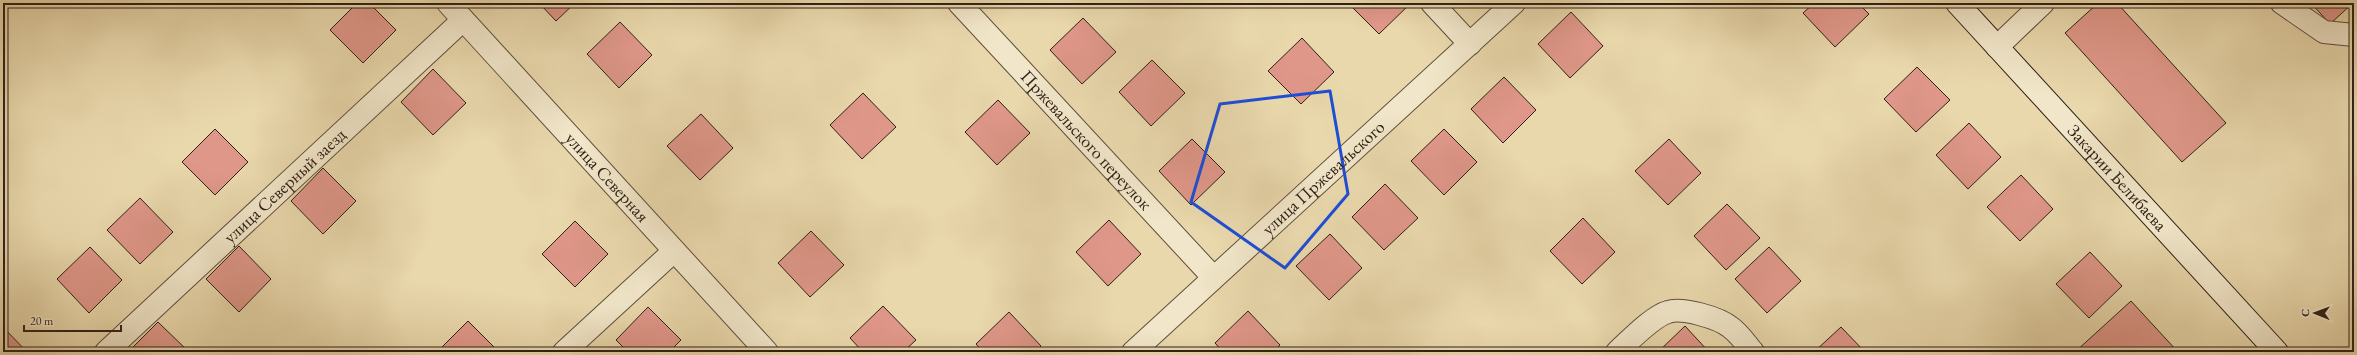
<svg xmlns="http://www.w3.org/2000/svg" width="2357" height="355" viewBox="0 0 2357 355" font-family="'EB Garamond',serif">
  <rect width="100%" height="100%" fill="#e9d8ac"/>
  <filter id="stains"><feTurbulence type="fractalNoise" baseFrequency=".005" numOctaves="4"/><feColorMatrix values="0 0 0 0 .2 0 0 0 0 .09 0 0 0 0 .02 0 0 0 .5 -.17"/></filter>
  <radialGradient id="worn" r=".72"><stop offset=".6" stop-color="#630" stop-opacity="0"/><stop offset="1" stop-color="#630" stop-opacity=".3"/></radialGradient>
  <path fill="#df9789" stroke="#2f2016" d="M 357,3 L 369,3 L 396,30 L 363,63 L 330,30 Z
    M 539,3 L 575,3 L 556,21 Z
    M 1348,3 L 1411,3 L 1379,34 Z
    M 1642,3 L 1652,3 L 1647,8 Z
    M 1814,3 L 1858,3 L 1869,14 L 1835,47 L 1803,13 Z
    M 2098,3 L 2117,3 L 2226,123 L 2182,162 L 2065,33 Z
    M 2311,3 L 2353,3 L 2330,24 Z
    M 1571,12 L 1603,46 L 1570,78 L 1538,44 Z
    M 1083,18 L 1116,52 L 1082,84 L 1050,50 Z
    M 620,22 L 652,55 L 619,88 L 587,54 Z
    M 1302,38 L 1334,72 L 1301,104 L 1268,71 Z
    M 1152,60 L 1185,93 L 1151,126 L 1119,92 Z
    M 1917,67 L 1950,100 L 1916,132 L 1884,99 Z
    M 433,69 L 466,103 L 433,135 L 401,102 Z
    M 1504,77 L 1536,110 L 1503,143 L 1471,109 Z
    M 863,93 L 896,127 L 862,159 L 830,125 Z
    M 998,100 L 1030,133 L 997,165 L 965,132 Z
    M 701,114 L 733,148 L 700,180 L 667,146 Z
    M 1969,123 L 2001,157 L 1968,189 L 1936,155 Z
    M 215,129 L 248,162 L 215,195 L 182,162 Z
    M 1444,129 L 1477,162 L 1444,195 L 1411,161 Z
    M 1192,139 L 1225,172 L 1191,205 L 1159,171 Z
    M 1669,139 L 1701,173 L 1668,205 L 1635,171 Z
    M 323,168 L 356,201 L 323,234 L 291,201 Z
    M 2021,175 L 2053,209 L 2020,241 L 1987,207 Z
    M 1385,184 L 1418,218 L 1384,250 L 1352,217 Z
    M 140,198 L 173,232 L 140,264 L 107,230 Z
    M 1727,204 L 1760,238 L 1726,270 L 1694,236 Z
    M 1583,218 L 1615,252 L 1582,284 L 1550,251 Z
    M 1109,220 L 1141,254 L 1108,286 L 1076,252 Z
    M 575,221 L 608,254 L 575,287 L 542,254 Z
    M 811,231 L 844,265 L 810,297 L 778,263 Z
    M 1330,234 L 1362,268 L 1329,300 L 1296,266 Z
    M 239,246 L 271,279 L 239,312 L 206,279 Z
    M 90,247 L 122,280 L 89,313 L 57,279 Z
    M 1769,247 L 1801,281 L 1767,313 L 1735,279 Z
    M 2090,252 L 2122,286 L 2089,318 L 2056,284 Z
    M 2131,301 L 2178,352 L 2075,352 Z
    M 883,306 L 916,340 L 903,352 L 863,352 L 850,338 Z
    M 648,307 L 681,340 L 669,352 L 628,352 L 616,340 Z
    M 1248,311 L 1280,345 L 1273,352 L 1223,352 L 1215,343 Z
    M 1009,312 L 1041,346 L 1035,352 L 983,352 L 976,344 Z
    M 468,321 L 499,352 L 437,352 Z
    M 158,322 L 189,352 L 128,352 Z
    M 1685,326 L 1709,352 L 1658,352 Z
    M 3,327 L 27,352 L 3,352 Z
    M 1841,327 L 1865,352 L 1814,352 Z"/>
  <g fill="none" stroke-linecap="round" stroke-linejoin="round">
    <g stroke="#5e4e3c" stroke-width="24">
      <g id="street">
        <path id="s1" d="M 448,3 L 767,352"/>
        <path id="s2" d="M 959,3 L 1213,277"/>
        <path d="M 1432,3 L 1470,44"/>
        <path d="M 2282,3 L 2324,32 L 2354,35"/>
        <path d="M 1997,47 L 2043,3"/>
        <path id="s3" d="M 106,352 L 463,20"/>
        <path d="M 564,352 L 674,251"/>
        <path id="s4" d="M 1133,352 L 1514,3"/>
        <path d="M 1617,352 C 1629,341 1653,316 1668,312 C 1682,307 1719,318 1730,327 C 1739,333 1746,344 1753,352"/>
      </g>
    </g>
    <g stroke="#2f2016" stroke-width="24">
      <g id="secondary">
        <path id="s5" d="M 1957,3 L 2277,352"/>
      </g>
    </g>
    <use href="#street" stroke="#f1e6c9" stroke-width="22"/>
    <use href="#secondary" stroke="#f1e6c9" stroke-width="22"/>
  </g>
  <path fill="none" stroke="#1d4ed8" stroke-width="3" stroke-linejoin="round" d="M 1330,91 L 1348,194 L 1285,268 L 1191,202 L 1220,104 Z"/>
  <g text-anchor="middle" stroke-width="3" stroke-linejoin="round" paint-order="stroke">
    <g font-size="18" fill="#2f2016" stroke="#f1e6c9">
      <text dy="6" stroke="none"><textPath href="#s2" startOffset="187">Пржевальского переулок</textPath></text>
      <text dy="6" stroke="none"><textPath href="#s1" startOffset="236">улица Северная</textPath></text>
      <text dy="6" stroke="none"><textPath href="#s4" startOffset="258">улица Пржевальского</textPath></text>
      <text dy="6" stroke="none"><textPath href="#s5" startOffset="237">Закарии Белибаева</textPath></text>
      <text dy="6" stroke="none"><textPath href="#s3" startOffset="244">улица Северный заезд</textPath></text>
    </g>
  </g>
  <rect width="2357" height="355" fill="none" stroke="#e9d8ac" stroke-width="16"/>
  <rect x="4" y="4" width="2349" height="347" fill="none" stroke="#2f2016" stroke-width="2"/>
  <rect x="8" y="8" width="2341" height="339" fill="none" stroke="#2f2016"/>
  <g transform="translate(2315 313) rotate(271)" stroke="#f1e6c9" stroke-width="3" paint-order="stroke">
  <path d="M0-3L7 15L0 10L-7 15Z" fill="#2f2016"/>
  <text y="-6" font-size="11" font-weight="bold" text-anchor="middle" fill="#2f2016">С</text>
  </g>
  <path d="M24 325v6h97v-6" fill="none" stroke="#2f2016" stroke-width="2"/>
  <text x="30" y="325" font-size="12" fill="#2f2016" stroke="#f1e6c9" stroke-width="3" paint-order="stroke">20 m</text>
  <rect width="100%" height="100%" filter="url(#stains)"/>
  <rect width="100%" height="100%" fill="url(#worn)"/>
</svg>
